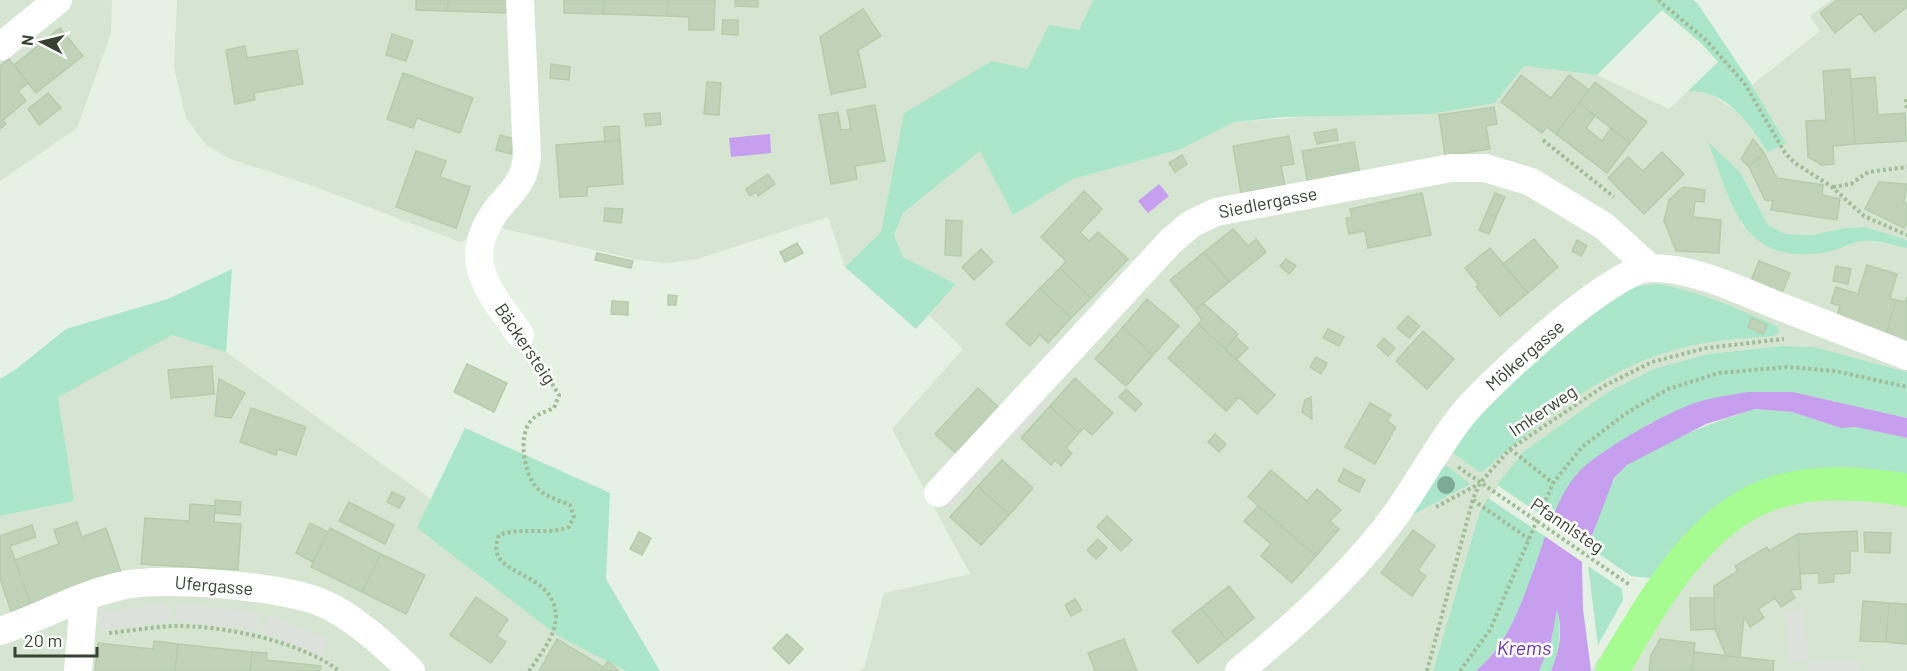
<svg xmlns="http://www.w3.org/2000/svg" width="1907" height="671" viewBox="0 0 1907 671" font-family="Barlow,sans-serif">
  <rect width="100%" height="100%" fill="#e5f1e2"/>
  <path fill="#d5e5d1" d="M 0,0 L 112,0 L 111,33 L 77,128 L 0,181 Z
    M 177,0 L 1093,0 L 1080,30 L 1049,26 L 1027,69 L 904,113 L 881,232 L 845,267 L 828,217 L 697,259 L 668,263 L 638,260 L 496,227 L 460,242 L 313,186 L 230,159 L 206,145 L 186,118 L 174,67 Z
    M 1831,0 L 1907,0 L 1907,240 L 1866,227 L 1845,228 L 1812,235 L 1786,234 L 1768,225 L 1740,172 L 1741,225 L 1827,252 L 1864,240 L 1907,248 L 1907,372 L 1814,347 L 1782,346 L 1709,354 L 1523,452 L 1480,511 L 1433,671 L 858,671 L 864,668 L 884,593 L 970,574 L 892,429 L 963,349 L 929,315 L 956,284 L 903,257 L 894,235 L 903,213 L 980,151 L 1013,214 L 1073,179 L 1181,149 L 1234,122 L 1495,103 L 1524,66 L 1597,75 L 1669,109 L 1688,91 L 1706,91 L 1741,114 L 1768,152 L 1786,143 L 1752,85 L 1820,31 L 1810,16 Z
    M 172,335 L 226,352 L 431,499 L 417,528 L 558,636 L 626,671 L 0,671 L 0,516 L 74,501 L 57,397 Z
    M 1907,476 L 1907,671 L 1591,671 L 1650,578 L 1675,547 L 1705,517 Z"/>
  <path fill="#abe5ca" d="M 1093,0 L 1693,0 L 1698,4 L 1752,85 L 1786,143 L 1768,152 C 1748,123 1728,90 1688,91 L 1718,62 L 1702,44 L 1662,10 L 1597,75 L 1524,66 L 1495,103 L 1430,114 L 1285,117 L 1234,122 L 1181,149 L 1073,179 L 1013,215 L 980,151 L 903,213 L 894,235 L 903,257 L 956,284 L 916,329 L 845,267 L 881,232 L 904,113 L 992,61 L 1027,69 L 1049,25 L 1079,30 Z
    M 1708,142 L 1740,172 L 1768,225 L 1786,234 L 1812,235 L 1845,228 L 1866,227 L 1907,240 L 1907,248 C 1894,246 1875,239 1862,241 C 1850,243 1839,250 1827,252 C 1741,267 1733,205 1708,142 Z
    M 232,269 L 226,352 L 172,335 L 58,397 L 74,501 L 0,516 L 0,379 L 15,370 L 66,329 L 168,299 Z
    M 1659,284 C 1701,292 1738,309 1777,326 L 1779,333 L 1774,336 C 1751,338 1728,339 1705,343 C 1617,357 1546,416 1481,473 L 1453,453 L 1453,443 L 1551,339 L 1636,286 Z
    M 1782,346 L 1814,347 L 1907,372 L 1907,418 L 1793,392 L 1650,423 L 1577,473 L 1552,522 L 1497,485 L 1523,452 L 1608,392 L 1654,369 L 1709,354 Z
    M 1755,409 L 1792,412 L 1841,428 L 1856,427 L 1907,438 L 1907,476 L 1837,471 L 1675,547 L 1650,578 L 1631,576 L 1589,547 C 1596,526 1602,497 1615,478 C 1633,450 1723,419 1755,409 Z
    M 465,428 L 610,493 L 606,579 L 660,671 L 626,671 L 558,636 L 417,528 Z
    M 1447,466 L 1470,484 L 1403,520 L 1438,468 Z
    M 1488,498 L 1546,537 C 1528,585 1516,637 1476,671 L 1433,671 L 1480,511 Z
    M 1588,566 L 1622,589 L 1623,600 L 1598,645 Z
    M 1557,606 C 1561,631 1561,648 1551,671 L 1539,671 L 1551,642 Z"/>
  <path fill="#dde1db" d="M 1042,391 L 1051,399 L 1015,438 L 1007,430 Z
    M 988,449 L 996,457 L 948,509 L 940,502 Z
    M 170,603 L 173,622 L 100,631 L 98,612 Z
    M 178,603 L 259,612 L 257,631 L 175,621 Z
    M 1804,610 L 1808,661 L 1789,662 L 1785,611 Z
    M 269,615 L 326,638 L 324,657 L 262,632 Z
    M 1860,660 L 1860,671 L 1809,671 L 1808,662 Z"/>
  <path fill="#c69fee" d="M 770,134 L 771,153 L 731,157 L 729,138 Z
    M 1159,184 L 1169,196 L 1148,213 L 1138,201 Z
    M 1747,392 L 1793,392 L 1907,418 L 1907,438 L 1856,427 L 1841,428 L 1792,412 L 1755,409 L 1706,424 L 1627,465 L 1614,478 L 1582,562 L 1583,609 L 1591,671 L 1551,671 C 1560,649 1563,632 1557,609 L 1551,642 L 1539,671 L 1476,671 C 1508,644 1520,607 1534,569 C 1544,541 1557,496 1577,474 C 1597,451 1669,411 1698,402 C 1714,397 1731,395 1747,392 Z"/>
  <path fill="#e5f1e2" d="M 1550,521 L 1591,549 L 1585,564 L 1543,535 Z"/>
  <path fill="#c0d2b8" stroke="#b6cdac" stroke-width="1.5" d="M 416,0 L 448,0 L 447,11 L 416,10 Z
    M 448,0 L 511,0 L 511,13 L 447,11 Z
    M 564,0 L 604,0 L 603,14 L 564,13 Z
    M 604,0 L 668,0 L 667,16 L 603,14 Z
    M 668,0 L 715,0 L 714,30 L 689,30 L 689,17 L 667,16 Z
    M 735,0 L 758,0 L 758,7 L 735,6 Z
    M 1837,0 L 1907,0 L 1907,7 L 1875,32 L 1860,13 L 1835,33 L 1820,13 Z
    M 863,9 L 881,36 L 858,50 L 866,87 L 831,94 L 820,37 Z
    M 723,20 L 738,20 L 738,35 L 722,34 Z
    M 60,28 L 83,56 L 36,93 L 14,65 Z
    M 392,34 L 413,41 L 406,61 L 386,55 Z
    M 245,46 L 247,58 L 297,50 L 303,84 L 254,93 L 255,100 L 235,104 L 226,50 Z
    M 9,59 L 28,83 L 18,91 L 26,101 L 3,120 L 6,124 L 0,129 L 0,66 Z
    M 551,64 L 570,67 L 569,80 L 550,78 Z
    M 1850,69 L 1855,144 L 1833,146 L 1834,164 L 1822,165 L 1808,157 L 1806,121 L 1826,120 L 1823,71 Z
    M 403,73 L 473,98 L 460,133 L 417,118 L 413,128 L 387,119 Z
    M 1521,75 L 1551,98 L 1569,75 L 1589,90 L 1556,134 L 1547,127 L 1542,133 L 1501,102 Z
    M 1875,77 L 1878,115 L 1905,113 L 1906,141 L 1855,144 L 1851,79 Z
    M 707,82 L 721,83 L 719,115 L 704,114 Z
    M 1595,82 L 1647,122 L 1630,143 L 1579,103 Z
    M 48,93 L 61,108 L 39,125 L 28,109 Z
    M 1579,103 L 1595,116 L 1586,128 L 1602,141 L 1611,128 L 1630,143 L 1607,173 L 1556,134 Z
    M 875,105 L 885,161 L 855,166 L 857,179 L 831,184 L 819,115 L 838,112 L 841,130 L 851,129 L 847,110 Z
    M 1494,107 L 1497,124 L 1486,126 L 1490,149 L 1445,156 L 1439,115 Z
    M 660,113 L 661,124 L 646,126 L 644,114 Z
    M 619,126 L 620,140 L 605,142 L 604,127 Z
    M 1336,129 L 1338,140 L 1317,144 L 1314,133 Z
    M 500,135 L 515,139 L 511,154 L 496,150 Z
    M 1289,136 L 1294,164 L 1281,166 L 1286,191 L 1242,199 L 1233,146 Z
    M 1753,139 L 1764,153 L 1749,167 L 1741,159 Z
    M 620,140 L 623,184 L 587,187 L 587,196 L 560,197 L 556,145 Z
    M 1354,142 L 1360,175 L 1308,185 L 1302,151 Z
    M 416,151 L 446,161 L 440,177 L 470,187 L 456,228 L 396,207 Z
    M 1662,152 L 1684,174 L 1644,214 L 1608,178 L 1628,157 L 1643,171 Z
    M 1764,153 L 1777,178 L 1823,185 L 1822,195 L 1840,199 L 1837,220 L 1771,210 L 1773,201 L 1765,200 L 1749,167 Z
    M 1182,155 L 1187,164 L 1175,172 L 1169,163 Z
    M 768,174 L 775,184 L 758,196 L 756,192 L 750,196 L 746,189 Z
    M 1879,182 L 1907,184 L 1904,202 L 1907,204 L 1907,223 L 1904,228 L 1865,209 Z
    M 1683,187 L 1705,190 L 1704,202 L 1695,201 L 1693,217 L 1721,220 L 1719,253 L 1676,251 L 1664,221 L 1669,200 Z
    M 1084,191 L 1102,209 L 1080,232 L 1089,241 L 1098,232 L 1128,259 L 1091,298 L 1060,268 L 1066,261 L 1041,237 Z
    M 1422,193 L 1431,235 L 1368,248 L 1365,231 L 1349,234 L 1346,218 L 1352,217 L 1350,209 Z
    M 1495,193 L 1505,197 L 1496,217 L 1487,212 Z
    M 605,208 L 623,209 L 621,223 L 604,221 Z
    M 1487,212 L 1496,217 L 1489,234 L 1479,230 Z
    M 946,220 L 962,221 L 961,256 L 945,255 Z
    M 1233,229 L 1248,246 L 1256,239 L 1266,252 L 1229,282 L 1204,252 Z
    M 1534,239 L 1558,267 L 1528,293 L 1503,264 Z
    M 1577,240 L 1587,246 L 1581,256 L 1572,251 Z
    M 797,243 L 803,253 L 785,262 L 780,252 Z
    M 1490,248 L 1528,293 L 1500,316 L 1476,287 L 1479,285 L 1465,268 Z
    M 981,249 L 993,262 L 974,280 L 962,267 Z
    M 1204,252 L 1229,282 L 1195,310 L 1170,280 Z
    M 597,253 L 633,261 L 631,268 L 595,260 Z
    M 1286,259 L 1296,266 L 1289,274 L 1280,266 Z
    M 1759,261 L 1790,273 L 1781,295 L 1750,283 Z
    M 1867,265 L 1897,274 L 1890,298 L 1896,300 L 1886,335 L 1836,319 L 1840,306 L 1831,303 L 1836,287 L 1858,294 Z
    M 1836,266 L 1851,269 L 1848,284 L 1833,281 Z
    M 1060,268 L 1091,298 L 1071,318 L 1040,288 Z
    M 1040,288 L 1071,318 L 1048,343 L 1040,335 L 1030,346 L 1006,324 Z
    M 668,295 L 677,296 L 676,305 L 668,305 Z
    M 1907,297 L 1907,341 L 1886,335 L 1896,300 L 1905,302 Z
    M 1147,299 L 1179,326 L 1153,355 L 1123,327 Z
    M 612,301 L 628,302 L 628,315 L 611,314 Z
    M 1203,303 L 1238,334 L 1225,349 L 1198,324 L 1202,320 L 1195,310 Z
    M 1408,316 L 1420,326 L 1409,338 L 1397,328 Z
    M 1752,318 L 1767,325 L 1763,334 L 1748,327 Z
    M 1198,324 L 1275,395 L 1257,414 L 1239,397 L 1226,411 L 1168,358 Z
    M 1123,327 L 1153,355 L 1126,386 L 1095,359 Z
    M 1328,329 L 1344,337 L 1339,346 L 1323,338 Z
    M 1423,331 L 1454,359 L 1427,389 L 1396,361 Z
    M 1236,337 L 1248,348 L 1236,360 L 1225,349 Z
    M 1384,338 L 1395,348 L 1388,356 L 1377,346 Z
    M 1316,357 L 1327,363 L 1321,374 L 1310,367 Z
    M 467,364 L 507,383 L 494,412 L 454,392 Z
    M 212,366 L 214,394 L 171,398 L 168,370 Z
    M 1075,378 L 1113,413 L 1092,435 L 1084,428 L 1079,433 L 1050,406 Z
    M 219,379 L 245,393 L 231,418 L 215,416 Z
    M 978,388 L 1005,413 L 962,459 L 935,434 Z
    M 1126,389 L 1142,404 L 1135,411 L 1119,397 Z
    M 1311,397 L 1312,419 L 1302,412 L 1305,400 Z
    M 1370,403 L 1391,415 L 1387,421 L 1396,427 L 1375,464 L 1345,447 Z
    M 1050,406 L 1079,433 L 1066,448 L 1072,453 L 1061,466 L 1055,460 L 1051,465 L 1021,438 Z
    M 251,408 L 306,427 L 296,455 L 278,449 L 276,455 L 240,442 Z
    M 1215,434 L 1226,444 L 1219,452 L 1208,442 Z
    M 1002,460 L 1033,488 L 1009,515 L 978,486 Z
    M 1344,469 L 1365,480 L 1359,492 L 1338,481 Z
    M 1271,470 L 1307,501 L 1317,489 L 1341,510 L 1330,521 L 1339,529 L 1316,556 L 1248,497 Z
    M 978,486 L 1009,515 L 981,545 L 950,517 Z
    M 392,492 L 405,498 L 399,508 L 387,502 Z
    M 215,500 L 241,502 L 240,515 L 215,513 Z
    M 349,502 L 394,525 L 385,544 L 339,521 Z
    M 190,504 L 215,506 L 214,522 L 241,524 L 238,570 L 141,564 L 145,518 L 189,521 Z
    M 1258,506 L 1316,556 L 1292,583 L 1261,556 L 1271,544 L 1244,521 Z
    M 1107,516 L 1132,540 L 1121,551 L 1097,527 Z
    M 77,522 L 82,537 L 106,528 L 121,572 L 31,604 L 15,560 L 59,544 L 54,530 Z
    M 310,523 L 328,532 L 313,562 L 296,553 Z
    M 32,525 L 36,537 L 10,546 L 31,604 L 11,611 L 0,579 L 0,536 Z
    M 330,528 L 381,554 L 362,592 L 311,567 Z
    M 1413,530 L 1435,546 L 1418,570 L 1426,576 L 1412,596 L 1381,573 Z
    M 1857,531 L 1858,551 L 1850,551 L 1850,573 L 1834,574 L 1834,582 L 1819,583 L 1819,573 L 1800,574 L 1798,534 Z
    M 639,532 L 651,538 L 642,555 L 630,549 Z
    M 1864,532 L 1891,533 L 1890,553 L 1865,552 Z
    M 1798,534 L 1801,589 L 1790,590 L 1795,598 L 1781,607 L 1775,598 L 1758,609 L 1764,618 L 1750,627 L 1744,616 L 1740,657 L 1726,656 L 1715,629 L 1714,586 L 1738,571 L 1735,566 L 1767,547 L 1769,551 Z
    M 1098,539 L 1107,548 L 1096,559 L 1087,550 Z
    M 381,554 L 425,575 L 406,614 L 362,592 Z
    M 1229,586 L 1254,618 L 1227,640 L 1201,608 Z
    M 476,597 L 508,619 L 497,636 L 506,642 L 491,663 L 450,635 Z
    M 1690,598 L 1714,598 L 1715,629 L 1691,630 Z
    M 1075,599 L 1082,610 L 1071,616 L 1065,605 Z
    M 1863,601 L 1889,603 L 1886,642 L 1860,641 Z
    M 1889,603 L 1907,604 L 1907,644 L 1886,642 Z
    M 1201,608 L 1227,640 L 1198,663 L 1172,631 Z
    M 787,634 L 803,649 L 789,664 L 773,648 Z
    M 557,639 L 603,667 L 600,671 L 539,671 Z
    M 1124,639 L 1137,671 L 1095,671 L 1088,653 Z
    M 1660,639 L 1695,643 L 1692,671 L 1649,671 L 1651,655 Z
    M 154,641 L 178,644 L 175,671 L 95,671 L 98,643 L 153,649 Z
    M 178,644 L 252,652 L 250,671 L 175,671 Z
    M 252,652 L 267,653 L 266,660 L 321,666 L 320,671 L 250,671 Z
    M 1694,652 L 1774,661 L 1773,671 L 1692,671 Z
    M 608,661 L 619,671 L 600,671 Z"/>
  <g fill="none" stroke-linecap="round" stroke-linejoin="round">
    <path stroke="#a1bd97" stroke-width="4" stroke-dasharray="3 3" stroke-linecap="butt" d="M 1658,0 L 1706,40 L 1745,84 L 1785,153 L 1795,163 L 1832,187 L 1864,216 L 1907,235
      M 1906,99 L 1907,111
      M 1543,140 L 1614,197
      M 1833,187 L 1851,184 L 1868,172 L 1907,167
      M 1510,449 L 1553,483
      M 1458,467 L 1630,585
      M 1473,500 L 1529,539
      M 1436,507 L 1479,484
      M 109,633 C 130,631 152,627 173,626 C 221,625 301,641 339,671
      M 529,671 C 539,656 556,636 556,617 C 554,566 481,579 499,535 C 522,526 546,536 569,527 L 574,516 L 570,505 C 560,501 544,496 537,488 C 524,475 518,437 530,422 C 536,414 545,412 554,408 L 559,395 L 536,358
      M 1427,671 L 1473,499 L 1480,483 L 1510,449 L 1604,386 L 1652,362 L 1706,348 L 1784,339
      M 1460,671 L 1490,630 L 1553,483 L 1582,447 L 1625,414 L 1668,389 L 1719,373 L 1787,367 L 1835,371 L 1907,387"/>
    <path stroke="#fff" stroke-width="28" d="M 0,47 L 58,0
      M 520,335 C 493,295 460,264 493,215 C 501,202 515,192 521,178 C 525,172 526,163 527,156 L 520,0
      M 938,493 L 1171,241 L 1191,224 L 1216,212 L 1451,168 L 1485,168 L 1531,182 L 1604,226 L 1649,267
      M 0,631 C 39,618 80,595 120,586 C 162,576 280,586 320,602 C 352,615 386,646 411,671
      M 78,671 L 84,600
      M 1239,671 C 1292,628 1342,583 1385,529 C 1414,493 1434,450 1464,413 C 1490,382 1613,267 1651,268 C 1694,268 1737,289 1776,305 C 1820,322 1863,339 1907,356"/>
    <path stroke="#a6fc91" stroke-width="33" d="M 1612,671 C 1650,607 1696,520 1771,494 C 1812,479 1865,483 1907,490"/>
  </g>
  <circle fill="#7eab98" cx="1446" cy="485" r="9"/>
  <g text-anchor="middle" stroke-width="5" stroke-linejoin="round" paint-order="stroke">
    <g font-size="18" fill="#384233" stroke="#fff">
      <text transform="translate(1268 203) rotate(-11)" y="6">Siedlergasse</text>
      <text transform="translate(525 344) rotate(56)" y="6">Bäckersteig</text>
      <text transform="translate(1525 356) rotate(-41)" y="6">Mölkergasse</text>
      <text transform="translate(1543 411) rotate(-34)" y="6">Imkerweg</text>
      <text transform="translate(1567 526) rotate(34)" y="6">Pfannlsteg</text>
      <text transform="translate(214 586) rotate(5)" y="6">Ufergasse</text>
    </g>
    <g font-size="20" font-style="italic" fill="#6e30aa" stroke="#fff">
      <text x="1524" y="655">Krems</text>
    </g>
  </g>
  <g transform="translate(42 42) rotate(277)" stroke="#ffffff" stroke-width="4.5" paint-order="stroke">
  <path d="M0-4.5L10 22L0 15L-10 22Z" fill="#384233"/>
  <text y="-9" font-size="16" font-weight="bold" text-anchor="middle" fill="#384233">N</text>
  </g>
  <path d="M15 647v9h82v-9" fill="none" stroke="#384233" stroke-width="3"/>
  <text x="24" y="647" font-size="18" fill="#384233" stroke="#ffffff" stroke-width="4.5" paint-order="stroke">20 m</text>
</svg>
